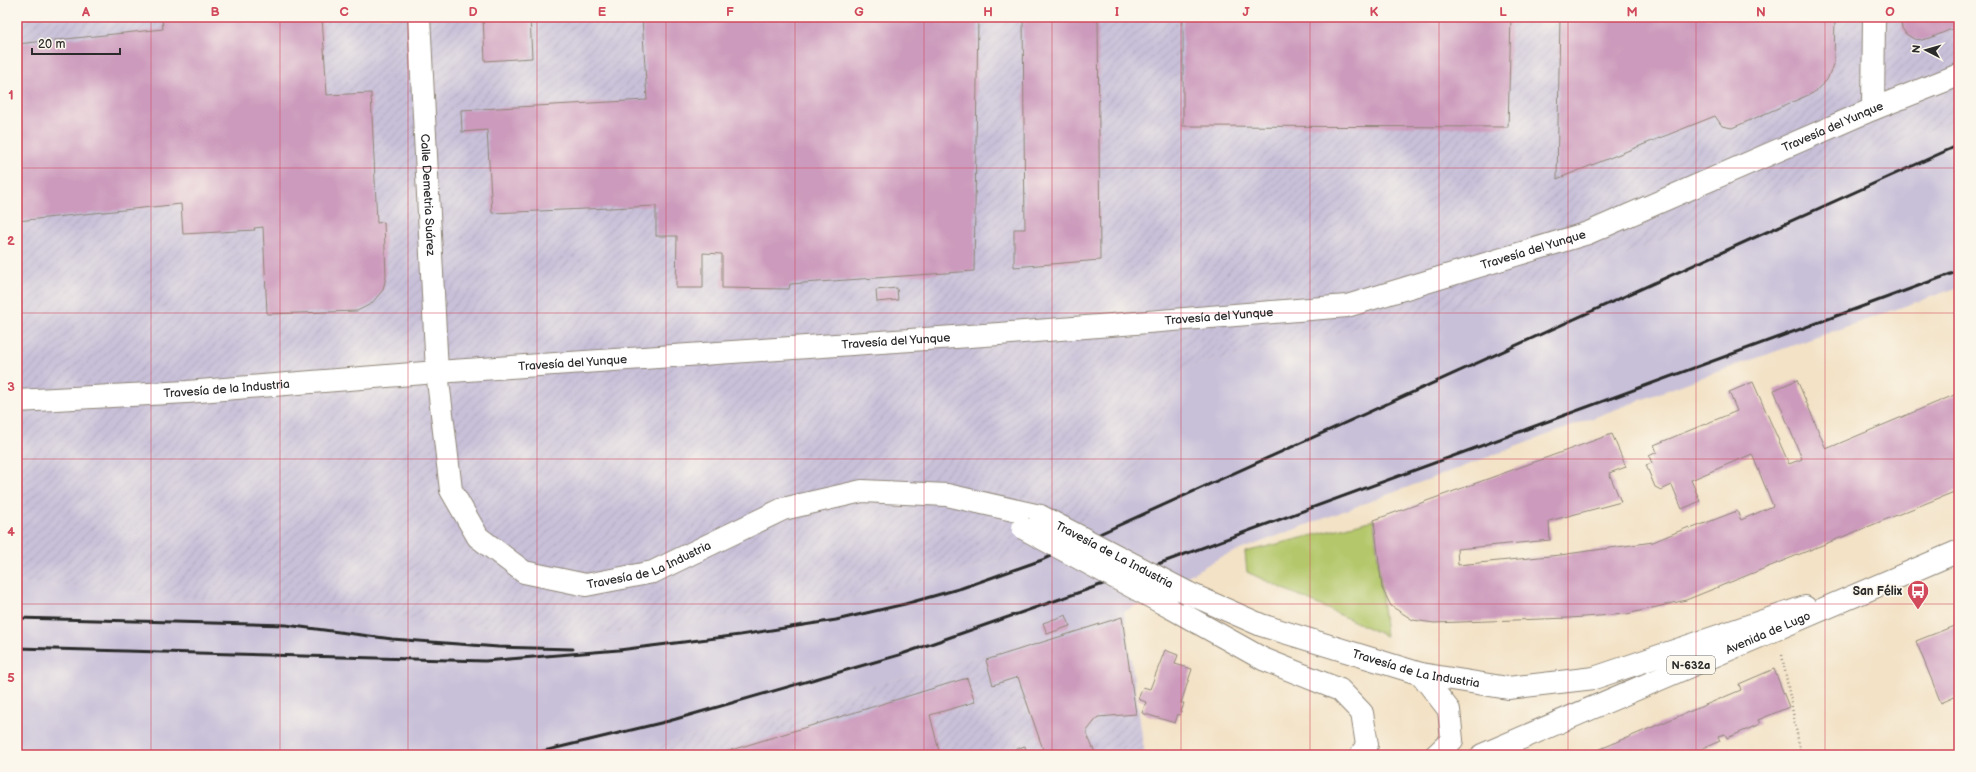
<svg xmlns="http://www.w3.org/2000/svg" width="1976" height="772" viewBox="0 0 1976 772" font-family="'Balsamiq Sans',sans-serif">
  <defs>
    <pattern id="industrial-furrows" width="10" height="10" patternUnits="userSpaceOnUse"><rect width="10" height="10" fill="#c8c0d8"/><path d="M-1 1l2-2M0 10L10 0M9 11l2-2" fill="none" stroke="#aca5ba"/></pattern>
  </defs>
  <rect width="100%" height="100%" fill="#fbf7ec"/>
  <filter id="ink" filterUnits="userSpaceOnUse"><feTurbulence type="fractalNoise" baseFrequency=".025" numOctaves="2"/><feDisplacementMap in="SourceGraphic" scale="8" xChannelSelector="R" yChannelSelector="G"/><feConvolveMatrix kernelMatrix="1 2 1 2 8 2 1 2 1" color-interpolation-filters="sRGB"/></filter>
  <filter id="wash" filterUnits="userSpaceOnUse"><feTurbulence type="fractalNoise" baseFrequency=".012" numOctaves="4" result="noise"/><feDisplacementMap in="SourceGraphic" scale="16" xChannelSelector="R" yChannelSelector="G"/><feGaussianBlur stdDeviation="0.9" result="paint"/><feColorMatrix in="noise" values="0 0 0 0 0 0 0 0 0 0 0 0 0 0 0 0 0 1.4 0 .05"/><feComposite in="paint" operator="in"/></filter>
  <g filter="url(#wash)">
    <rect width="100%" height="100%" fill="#f3e2c6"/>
    <path fill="url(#industrial-furrows)" d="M 17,17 L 1959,17 L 1959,120 L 1544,288 L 1186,367 L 1125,501 L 1003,560 L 829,604 L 587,637 L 17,582 Z
      M 1124,612 L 1145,755 L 622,755 L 1041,639 Z"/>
    <path fill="#c8c0d8" d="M 1959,120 L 1959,287 L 1697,379 L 1221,557 L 1124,612 L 1041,639 L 622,755 L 17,755 L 17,582 L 587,637 L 829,604 L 1003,560 L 1125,501 L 1186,367 L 1544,288 Z"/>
    <path fill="#b4c76a" stroke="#70794a" d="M 1374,520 L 1386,636 L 1247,572 L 1245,552 Z"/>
    <g id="blocks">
      <path fill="#cc9abc" d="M 162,17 L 322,17 L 327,95 L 371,93 L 377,223 L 384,222 L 386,276 L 383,290 L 371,304 L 357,311 L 267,314 L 263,227 L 254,228 L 255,230 L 183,234 L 181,204 L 17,221 L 17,44 L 163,29 Z
        M 483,17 L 530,17 L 532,58 L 485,61 Z
        M 642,17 L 953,17 L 953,19 L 978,19 L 974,271 L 790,284 L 789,289 L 722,288 L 722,254 L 703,253 L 703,288 L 676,288 L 677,236 L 656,236 L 656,206 L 492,213 L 487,130 L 462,132 L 461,110 L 647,100 Z
        M 1023,17 L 1098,17 L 1100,260 L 1014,267 L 1014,229 L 1025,229 Z
        M 1183,17 L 1511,17 L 1508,127 L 1183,126 Z
        M 1560,17 L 1835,17 L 1834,62 L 1827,80 L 1813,93 L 1732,128 L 1722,126 L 1715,116 L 1557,179 Z
        M 1900,17 L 1959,17 L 1959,26 L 1930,38 L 1922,40 L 1914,39 L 1906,34 L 1902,28 Z
        M 897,288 L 898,300 L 877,302 L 876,290 Z
        M 1797,380 L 1826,449 L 1959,393 L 1959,490 L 1686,600 L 1627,614 L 1569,618 L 1434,623 L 1413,620 L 1391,606 L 1382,588 L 1374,520 L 1612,434 L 1626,467 L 1609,473 L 1621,502 L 1549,521 L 1550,540 L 1457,549 L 1458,565 L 1560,555 L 1653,542 L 1689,527 L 1690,529 L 1737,511 L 1741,520 L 1773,506 L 1752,454 L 1691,480 L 1700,501 L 1682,509 L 1672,485 L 1661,490 L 1655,487 L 1646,465 L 1652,463 L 1649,456 L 1657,452 L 1654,445 L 1737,411 L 1729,392 L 1753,382 L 1789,464 L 1802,459 L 1774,390 Z
        M 1066,615 L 1070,626 L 1047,634 L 1043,623 Z
        M 1122,617 L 1136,714 L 1098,717 L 1086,732 L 1096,755 L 1045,755 L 1018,677 L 993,685 L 986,660 Z
        M 1959,624 L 1959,695 L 1941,703 L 1916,641 Z
        M 1165,650 L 1178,655 L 1175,664 L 1192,669 L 1181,703 L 1184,703 L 1180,715 L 1178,714 L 1175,723 L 1142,713 L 1146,702 L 1138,699 L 1143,687 L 1150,689 Z
        M 1774,669 L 1789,707 L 1758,720 L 1760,724 L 1727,738 L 1725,734 L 1718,736 L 1720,741 L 1687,755 L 1586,755 L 1741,690 L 1739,684 Z
        M 967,678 L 975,702 L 930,715 L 940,755 L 715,755 Z
        M 1025,746 L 1027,755 L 999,755 Z"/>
    </g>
  </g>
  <g filter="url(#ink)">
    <use href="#blocks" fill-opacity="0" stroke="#8f8678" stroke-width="1"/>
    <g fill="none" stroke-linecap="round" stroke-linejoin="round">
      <g stroke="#8f8678" stroke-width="24">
        <g id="street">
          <path id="s1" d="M 419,17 L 437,372 L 451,490 L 478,537 L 524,572 L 586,585 L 653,572 L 783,509 L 862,491 L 947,495 L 1040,516"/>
          <path d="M 1873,109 L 1874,17"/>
          <path id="s2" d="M 17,401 L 187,392 L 437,372 L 999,334 L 1347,306 L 1588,233 L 1873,109 L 1959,75"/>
          <path id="s3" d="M 1188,593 L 1261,625 L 1421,674 L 1508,688 L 1594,678 L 1805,607"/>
          <path d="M 1168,606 L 1263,659 L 1340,690 L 1362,713 L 1367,745 L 1361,755"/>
          <path d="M 1421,674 L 1449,710 L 1452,740 L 1436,755"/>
        </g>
      </g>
      <g stroke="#8f8678" stroke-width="24">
        <g id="primary">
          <path id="s4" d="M 1482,755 L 1959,551"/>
        </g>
      </g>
      <path stroke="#8f8678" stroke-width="2.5" stroke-dasharray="1 3" stroke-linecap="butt" d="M 1782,655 L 1801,755"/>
      <use href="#street" stroke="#fff" stroke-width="22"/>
      <use href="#primary" stroke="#fff" stroke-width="22"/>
      <path stroke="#2b2b2b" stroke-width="3" d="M 17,618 L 286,625 L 392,639 L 498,647 L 573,649
        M 17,648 L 485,661 L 619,650 L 740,635 L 836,620 L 905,604 L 962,588 L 1042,560 L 1959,145
        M 527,755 L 669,721 L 899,655 L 1106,583 L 1959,271"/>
      <g stroke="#8f8678" stroke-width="24" stroke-linecap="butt">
        <g id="street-bridge">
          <path id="s5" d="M 1040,516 L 1188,593"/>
          <path d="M 1023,528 L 1168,606"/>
        </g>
      </g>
      <use href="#street-bridge" stroke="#fff" stroke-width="22"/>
    </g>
  </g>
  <path fill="none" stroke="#d1495b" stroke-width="1" stroke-opacity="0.55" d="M 151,17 L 151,755M 280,17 L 280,755M 408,17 L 408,755M 537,17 L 537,755M 666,17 L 666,755M 795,17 L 795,755M 924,17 L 924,755M 1052,17 L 1052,755M 1181,17 L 1181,755M 1310,17 L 1310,755M 1439,17 L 1439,755M 1568,17 L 1568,755M 1696,17 L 1696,755M 1825,17 L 1825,755M 17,168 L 1959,168M 17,313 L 1959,313M 17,459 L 1959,459M 17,604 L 1959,604"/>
  <defs>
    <g id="bus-pin" transform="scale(1.15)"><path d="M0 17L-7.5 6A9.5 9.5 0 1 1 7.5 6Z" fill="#d1495b" stroke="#fbf7ec"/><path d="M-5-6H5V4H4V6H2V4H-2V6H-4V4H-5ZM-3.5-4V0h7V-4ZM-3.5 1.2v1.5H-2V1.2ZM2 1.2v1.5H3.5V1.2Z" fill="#fff"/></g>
  </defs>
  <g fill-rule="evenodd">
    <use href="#bus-pin" x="1918" y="591"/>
  </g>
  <g text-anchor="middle" stroke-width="3.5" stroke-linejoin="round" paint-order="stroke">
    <rect fill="#fbf7ec" stroke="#696865" stroke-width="1" x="1667" y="656" width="48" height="18" rx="3"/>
    <g font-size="11" font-weight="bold" fill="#2b2b2b">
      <text x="1691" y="669">N-632a</text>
    </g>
    <g font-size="12" fill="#2b2b2b" stroke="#fbf7ec">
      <text dy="4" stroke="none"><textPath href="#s2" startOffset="1852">Travesía del Yunque</textPath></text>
      <text dy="4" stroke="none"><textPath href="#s1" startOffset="178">Calle Demetria Suárez</textPath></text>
      <text dy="4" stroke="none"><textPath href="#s2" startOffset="1528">Travesía del Yunque</textPath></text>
      <text dy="4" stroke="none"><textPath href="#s2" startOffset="1205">Travesía del Yunque</textPath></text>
      <text dy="4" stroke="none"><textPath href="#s2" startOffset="881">Travesía del Yunque</textPath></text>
      <text dy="4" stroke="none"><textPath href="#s2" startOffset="557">Travesía del Yunque</textPath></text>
      <text dy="4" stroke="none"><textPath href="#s2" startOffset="210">Travesía de la Industria</textPath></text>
      <text dy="4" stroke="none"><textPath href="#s5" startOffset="84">Travesía de La Industria</textPath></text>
      <text dy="4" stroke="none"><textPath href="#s1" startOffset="716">Travesía de La Industria</textPath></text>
      <text dy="4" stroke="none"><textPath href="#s4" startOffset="311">Avenida de Lugo</textPath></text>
      <text dy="4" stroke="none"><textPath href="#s3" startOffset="241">Travesía de La Industria</textPath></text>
    </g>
    <g font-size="12" font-weight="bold" fill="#2b2b2b" stroke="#fbf7ec" text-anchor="end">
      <text x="1902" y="595">San Félix</text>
    </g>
  </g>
  <rect width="1976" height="772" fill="none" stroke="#fbf7ec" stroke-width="44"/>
  <g transform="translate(1926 50) rotate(276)" stroke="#fbf7ec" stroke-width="3" paint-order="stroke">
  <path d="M0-3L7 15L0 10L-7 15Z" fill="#2b2b2b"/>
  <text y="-6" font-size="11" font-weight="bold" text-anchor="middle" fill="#2b2b2b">N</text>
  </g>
  <path d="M32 48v6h88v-6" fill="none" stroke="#2b2b2b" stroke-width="2"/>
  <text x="38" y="48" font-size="12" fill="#2b2b2b" stroke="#fbf7ec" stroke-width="3" paint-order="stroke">20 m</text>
  <rect x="22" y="22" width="1932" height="728" fill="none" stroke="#d1495b" stroke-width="1.5"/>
  <g font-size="13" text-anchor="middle" font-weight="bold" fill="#d1495b">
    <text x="86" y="16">A</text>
    <text x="215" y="16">B</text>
    <text x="344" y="16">C</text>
    <text x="473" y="16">D</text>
    <text x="602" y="16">E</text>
    <text x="730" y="16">F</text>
    <text x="859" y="16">G</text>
    <text x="988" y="16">H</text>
    <text x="1117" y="16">I</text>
    <text x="1246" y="16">J</text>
    <text x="1374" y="16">K</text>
    <text x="1503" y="16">L</text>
    <text x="1632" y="16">M</text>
    <text x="1761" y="16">N</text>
    <text x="1890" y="16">O</text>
    <text x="11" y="99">1</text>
    <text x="11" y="245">2</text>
    <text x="11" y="391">3</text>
    <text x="11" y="536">4</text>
    <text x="11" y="682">5</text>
  </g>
</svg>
